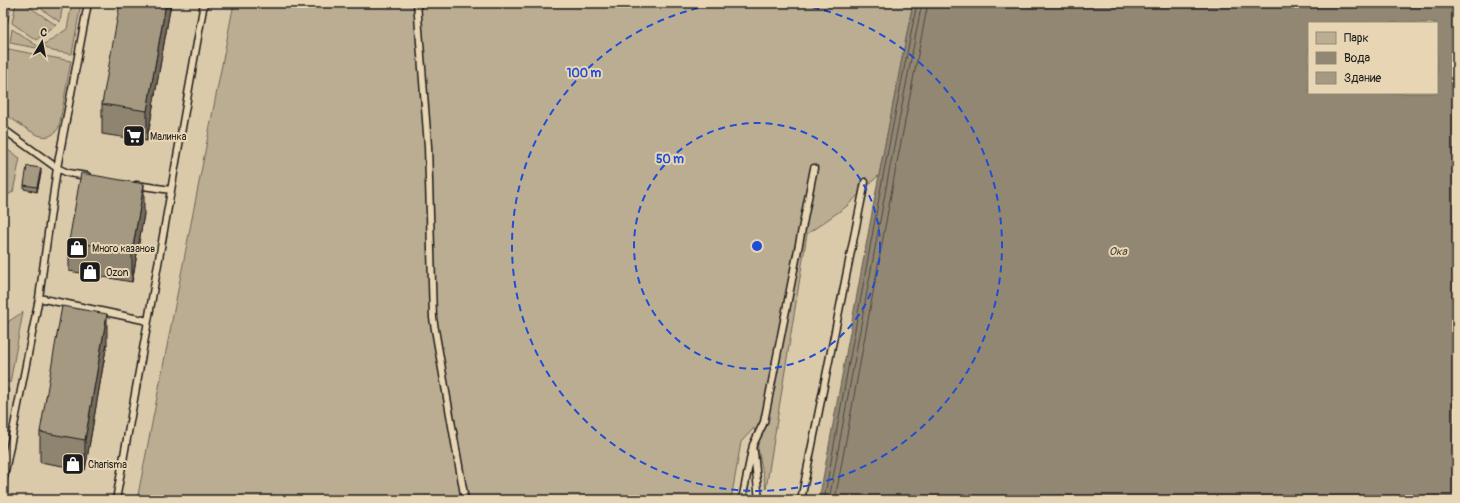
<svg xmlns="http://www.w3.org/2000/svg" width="1460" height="503" viewBox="0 0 1460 503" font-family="Pangolin,sans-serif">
  <rect width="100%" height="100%" fill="#dbcaaa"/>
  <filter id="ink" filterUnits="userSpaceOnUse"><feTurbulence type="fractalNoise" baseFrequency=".025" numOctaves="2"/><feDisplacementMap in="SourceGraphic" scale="8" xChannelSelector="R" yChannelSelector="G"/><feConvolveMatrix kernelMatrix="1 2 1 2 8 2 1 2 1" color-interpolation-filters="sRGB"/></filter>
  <g filter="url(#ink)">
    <path fill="#bbad92" stroke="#6c6457" d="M 3,3 L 11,3 L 8,22 L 3,21 Z
      M 16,3 L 24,3 L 56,25 L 36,40 L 12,23 Z
      M 33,3 L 63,3 L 60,22 Z
      M 72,3 L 81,3 L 72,54 L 52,51 L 43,45 L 67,29 Z
      M 234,3 L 913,3 L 879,175 L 847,206 L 807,234 L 766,489 L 754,428 L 741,442 L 731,500 L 137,500 Z
      M 12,29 L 42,49 L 10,43 Z
      M 3,48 L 71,61 L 59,127 C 55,134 50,138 41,136 C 34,135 11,118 3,113 Z
      M 3,147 L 20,158 L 13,192 L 4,197 L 3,195 Z
      M 23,312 L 10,383 L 3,378 L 3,325 Z
      M 6,387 L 9,390 L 3,425 L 3,392 Z"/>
    <path fill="#928773" stroke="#635c50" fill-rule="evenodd" d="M 913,3 L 1457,3 L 1457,500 L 819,500 L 879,175 ZM 1309,23 L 1437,23 L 1437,93 L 1309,93 Z"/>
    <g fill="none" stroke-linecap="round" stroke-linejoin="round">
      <path stroke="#4b473f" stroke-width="1" d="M 824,500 L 883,176 L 917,3
        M 829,500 L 888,177 L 922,3
        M 835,500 L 894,178 L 928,3"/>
      <g stroke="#1c1c1c" stroke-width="9">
        <path id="lane" d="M 417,3 L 428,146 L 433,318 L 465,500
          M 3,129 L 57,168 L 68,173 L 87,176
          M 136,185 L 171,190
          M 39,298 L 148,321 L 204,3
          M 754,452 L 759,500
          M 3,482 L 39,298 L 57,168 L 88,3
          M 116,500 L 148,321
          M 742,500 L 753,445 L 764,422 L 814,168
          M 801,500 L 865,182"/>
      </g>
      <use href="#lane" stroke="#e7d5b3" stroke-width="6"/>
    </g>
    <path fill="#8e8470" stroke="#1c1c1c" d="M 170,3 L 170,9 L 147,141 L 102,134 L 102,104 Z
      M 41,173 L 37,192 L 24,189 L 24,185 Z
      M 144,214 L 132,282 L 69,271 L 69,241 Z
      M 107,343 L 85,470 L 40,462 L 40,432 Z"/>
    <path fill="#746b5b" stroke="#1c1c1c" d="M 166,3 L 170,3 L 170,9 L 147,141 L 147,111 Z
      M 41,168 L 41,173 L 37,192 L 37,187 Z
      M 144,184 L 144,214 L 132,282 L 132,252 Z
      M 107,314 L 107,343 L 85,470 L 85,440 Z"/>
    <path fill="#a59982" stroke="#1c1c1c" d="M 120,3 L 166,3 L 147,111 L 102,104 Z
      M 27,166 L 41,168 L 37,187 L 24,185 Z
      M 81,173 L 144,184 L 132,252 L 69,241 Z
      M 62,306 L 107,314 L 85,440 L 40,432 Z
      M 23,498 L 34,500 L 22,500 Z"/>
  </g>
  <g fill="none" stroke="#1d4ed8" stroke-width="2" stroke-dasharray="7 5">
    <circle cx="757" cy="246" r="123"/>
    <path d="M789 3A245 245 0 1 1 725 3"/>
  </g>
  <defs>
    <g id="supermarket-square" transform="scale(1.15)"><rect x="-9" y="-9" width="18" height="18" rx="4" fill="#1c1c1c" stroke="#e7d5b3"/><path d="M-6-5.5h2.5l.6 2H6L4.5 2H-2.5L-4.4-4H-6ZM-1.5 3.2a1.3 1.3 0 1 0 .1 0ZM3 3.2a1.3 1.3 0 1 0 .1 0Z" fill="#fff"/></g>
    <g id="shop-square" transform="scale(1.15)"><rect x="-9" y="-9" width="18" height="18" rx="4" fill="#1c1c1c" stroke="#e7d5b3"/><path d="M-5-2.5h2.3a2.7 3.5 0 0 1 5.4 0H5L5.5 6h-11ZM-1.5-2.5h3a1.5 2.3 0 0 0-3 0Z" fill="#fff"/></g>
  </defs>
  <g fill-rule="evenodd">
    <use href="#supermarket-square" x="134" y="136"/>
    <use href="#shop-square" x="77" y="248"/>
    <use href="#shop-square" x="90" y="272"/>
    <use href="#shop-square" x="73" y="464"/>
  </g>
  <g text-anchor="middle" stroke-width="4" stroke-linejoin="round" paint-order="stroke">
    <g font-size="10" fill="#1c1c1c" stroke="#e7d5b3" text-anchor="start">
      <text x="150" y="140">Малинка</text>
      <text x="92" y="252">Много казанов</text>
      <text x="106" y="276">Ozon</text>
      <text x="88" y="468">Charisma</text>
    </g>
    <g font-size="11" font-style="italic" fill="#45413a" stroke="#e7d5b3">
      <text x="1118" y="255">Ока</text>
    </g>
  </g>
  <circle cx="757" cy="246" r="6" fill="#1d4ed8" stroke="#e7d5b3" stroke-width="2"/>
  <g font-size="12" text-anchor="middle" font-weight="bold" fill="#1d4ed8" stroke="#e7d5b3" stroke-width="4" stroke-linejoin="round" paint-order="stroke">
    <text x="584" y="77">100 m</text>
    <text x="670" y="163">50 m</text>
  </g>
  <rect width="1460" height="503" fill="none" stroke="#e7d5b3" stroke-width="16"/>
  <rect x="8" y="8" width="1444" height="487" fill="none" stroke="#1c1c1c" stroke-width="1.5" filter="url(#ink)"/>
  <rect x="1308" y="22" width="130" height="72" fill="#e7d5b3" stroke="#968b77"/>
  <rect x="1316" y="32" width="20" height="12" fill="#bbad92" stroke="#968b77"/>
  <text x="1344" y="42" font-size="12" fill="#1c1c1c">Парк</text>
  <rect x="1316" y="52" width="20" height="12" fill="#928773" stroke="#968b77"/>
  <text x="1344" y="62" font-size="12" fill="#1c1c1c">Вода</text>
  <rect x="1316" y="72" width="20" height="12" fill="#a59982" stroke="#968b77"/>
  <text x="1344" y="82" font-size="12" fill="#1c1c1c">Здание</text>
  <g transform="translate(42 42) rotate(10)" stroke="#e7d5b3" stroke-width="3" paint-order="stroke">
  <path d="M0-3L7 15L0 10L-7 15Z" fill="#1c1c1c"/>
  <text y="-6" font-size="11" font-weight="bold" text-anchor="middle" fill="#1c1c1c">С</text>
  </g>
</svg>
